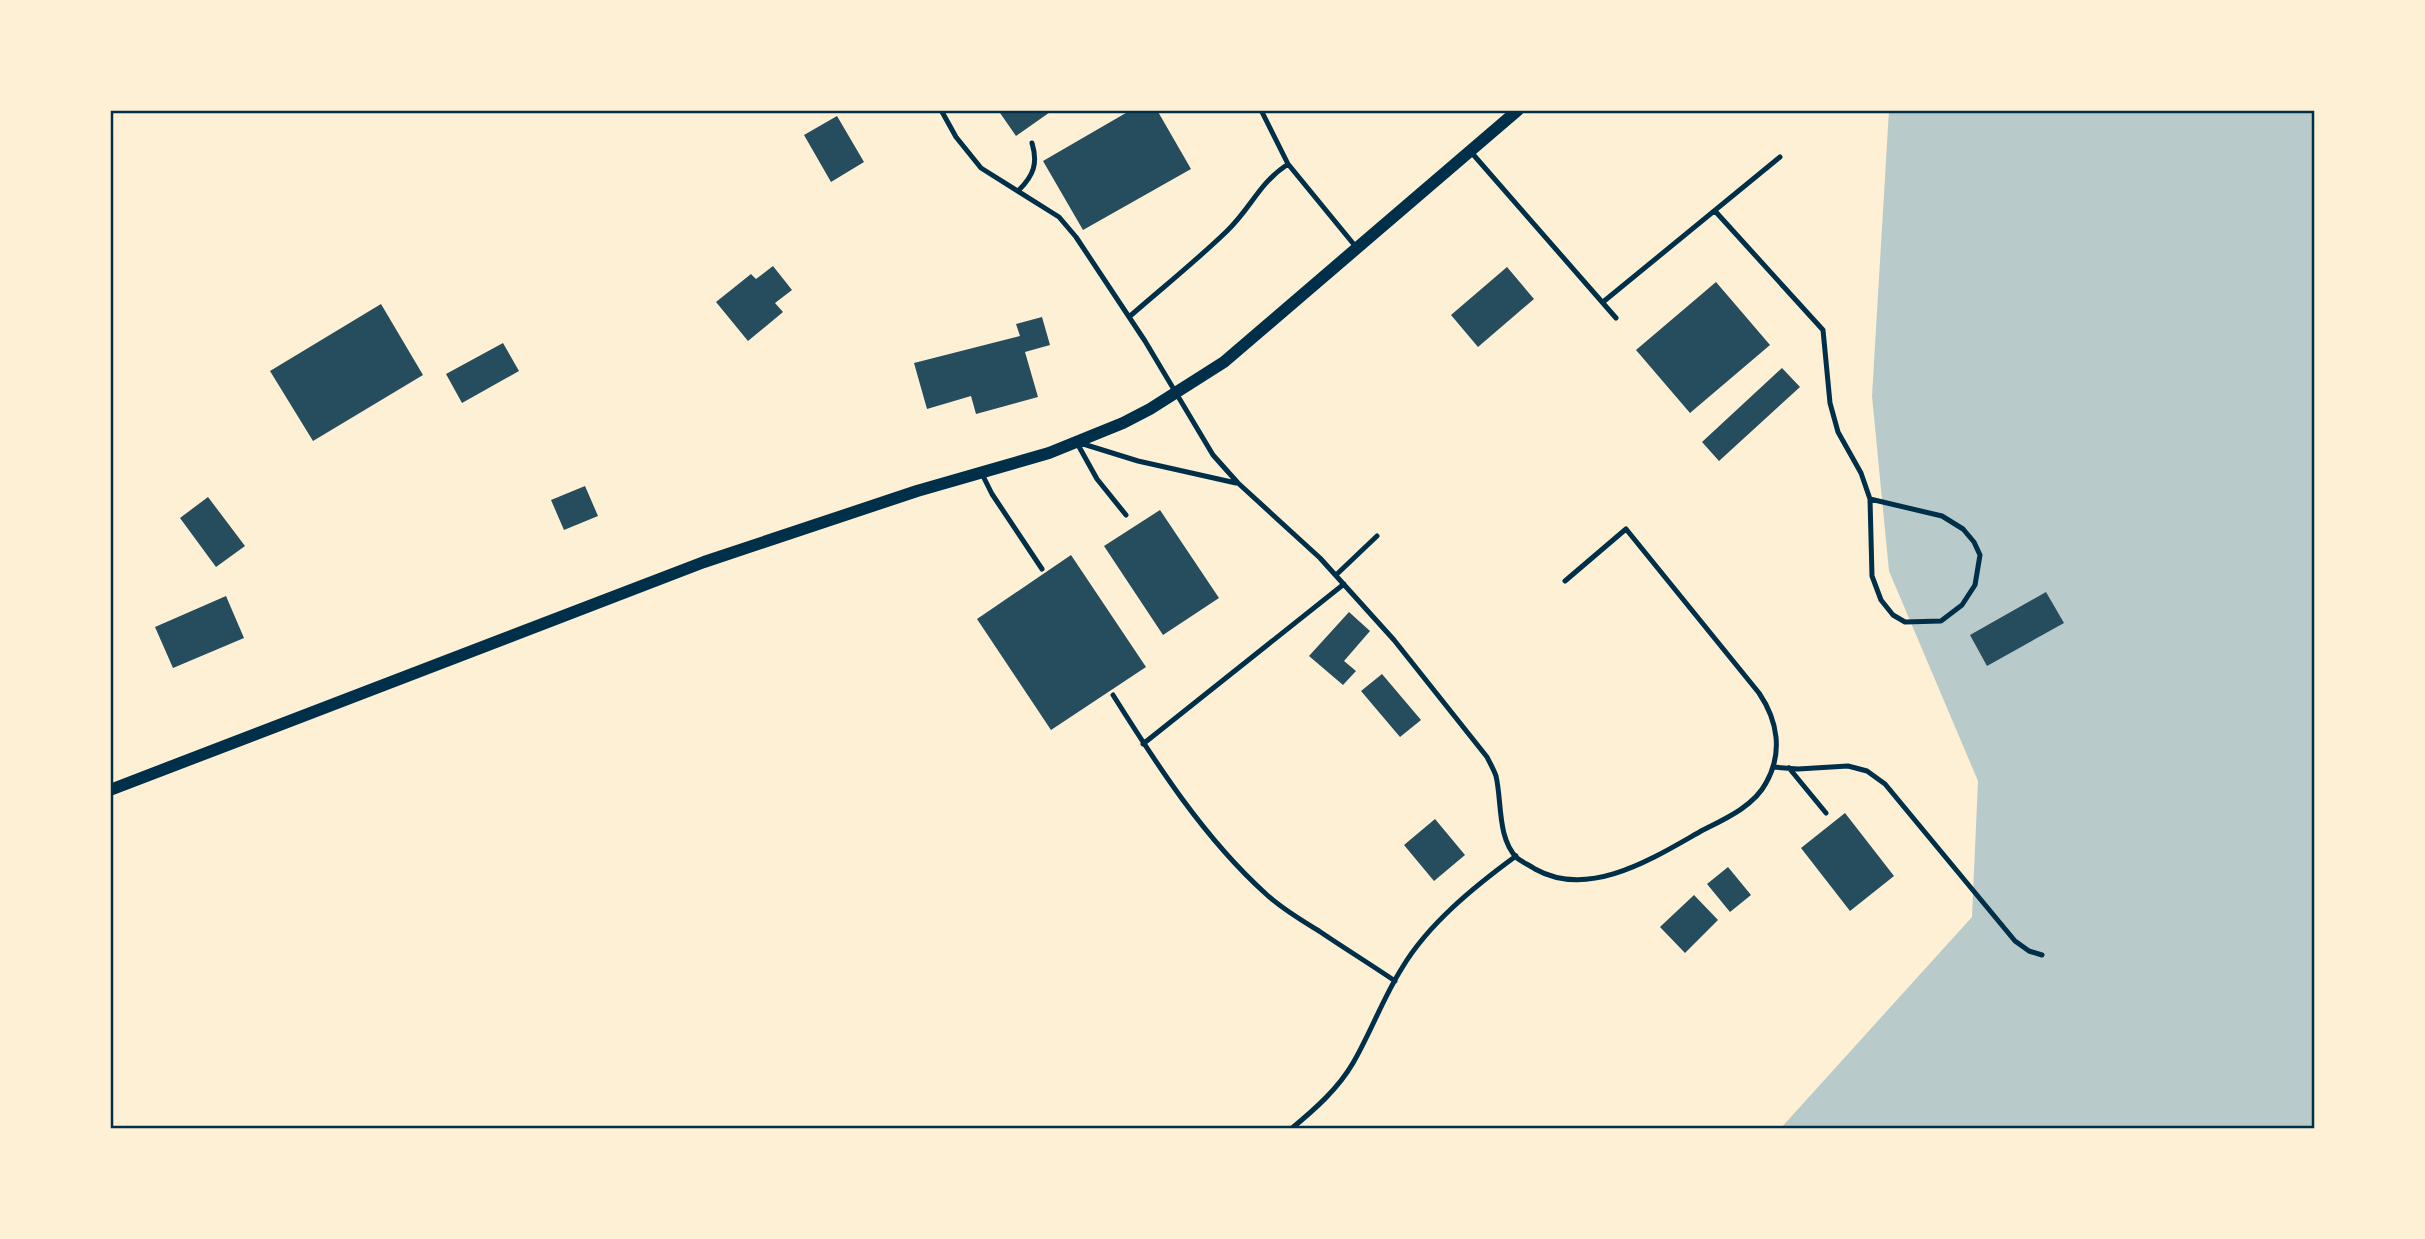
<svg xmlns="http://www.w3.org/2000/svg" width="2425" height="1239" viewBox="0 0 2425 1239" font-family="Mulish,sans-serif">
  <rect width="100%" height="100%" fill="#fdf0d5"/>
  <path fill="#b9caca" d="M 1889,110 L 2315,110 L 2315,1129 L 1780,1129 L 1972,917 L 1978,781 L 1889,571 L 1872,396 Z"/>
  <path fill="#264d5e" d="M 998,110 L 1053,110 L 1016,136 Z
    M 1131,110 L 1157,110 L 1191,169 L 1083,230 L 1043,161 Z
    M 837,116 L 864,162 L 831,182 L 804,135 Z
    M 773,266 L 792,290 L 775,303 L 783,312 L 748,341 L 716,302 L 751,274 L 756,279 Z
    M 1507,267 L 1534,299 L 1478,347 L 1451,315 Z
    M 1716,282 L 1770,345 L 1690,413 L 1636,350 Z
    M 381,304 L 423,375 L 313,441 L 270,371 Z
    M 1042,317 L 1050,345 L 1025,352 L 1038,397 L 976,414 L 971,396 L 927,409 L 914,363 L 1020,336 L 1016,324 Z
    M 503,343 L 519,371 L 462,403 L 446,374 Z
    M 1782,368 L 1800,387 L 1719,461 L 1702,442 Z
    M 585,486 L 598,516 L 564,530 L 551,500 Z
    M 208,497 L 245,546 L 216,567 L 180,518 Z
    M 1160,510 L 1219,598 L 1163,635 L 1104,546 Z
    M 1071,555 L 1146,667 L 1051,730 L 977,619 Z
    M 2046,592 L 2064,623 L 1987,666 L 1970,635 Z
    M 226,596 L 244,638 L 173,668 L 155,627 Z
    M 1349,612 L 1370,631 L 1344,661 L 1356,671 L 1343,685 L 1309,656 Z
    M 1382,674 L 1421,720 L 1400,737 L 1361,691 Z
    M 1845,813 L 1894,876 L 1850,911 L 1801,848 Z
    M 1435,819 L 1465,855 L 1434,881 L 1404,845 Z
    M 1728,867 L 1751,895 L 1730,912 L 1707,884 Z
    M 1694,895 L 1718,920 L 1685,953 L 1660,927 Z"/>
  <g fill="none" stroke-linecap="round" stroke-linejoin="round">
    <path stroke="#003049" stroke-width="5" d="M 941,110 L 956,137 L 981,168 L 1059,217 L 1076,237 L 1145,341 L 1213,455 L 1238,483 L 1320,558 L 1394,640 L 1487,757 C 1490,763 1494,770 1496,776 C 1502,801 1497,838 1517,858 C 1522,862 1529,865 1535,869 C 1590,900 1655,857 1703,830 C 1725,819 1754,806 1766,783 C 1783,753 1778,721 1759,693 L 1626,529 L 1565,581
      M 1261,110 L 1288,164
      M 1471,152 L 1616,318
      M 1019,190 C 1034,175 1038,163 1032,143
      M 1715,211 L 1823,330 L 1830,403 L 1838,432 L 1861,473 L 1870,499 L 1872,576 L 1881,600 L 1893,615 L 1905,622 L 1941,621 L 1962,605 L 1975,585 L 1980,555 L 1974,542 L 1963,529 L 1942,516 L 1870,499
      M 1603,302 L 1780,157
      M 1129,317 C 1161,289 1196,261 1227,231 C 1252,207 1258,184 1288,164 L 1356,247
      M 1077,443 L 1097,479 L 1126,515
      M 1080,443 L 1138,461 L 1236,483
      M 982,474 L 992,494 L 1042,569
      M 1336,575 L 1377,536
      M 1113,695 C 1157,765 1204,838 1266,894 C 1282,909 1301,920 1319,931 C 1344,948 1370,964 1395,981
      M 1143,744 L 1344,584
      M 1773,767 L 1798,769 L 1848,766 L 1867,771 L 1885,784 L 2015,941 L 2029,951 L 2042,955
      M 1789,768 L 1826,813
      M 1291,1129 C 1314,1110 1338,1089 1353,1063 C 1371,1032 1383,998 1402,968 C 1428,924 1475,886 1516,856"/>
    <path stroke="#003049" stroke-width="12" d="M 110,790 L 704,562 L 917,491 L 1049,453 L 1123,423 L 1150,409 L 1224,362 L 1518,110"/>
  </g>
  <rect width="2425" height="1239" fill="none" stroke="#fdf0d5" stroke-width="224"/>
  <rect x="112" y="112" width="2201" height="1015" fill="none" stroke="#003049" stroke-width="2.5"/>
</svg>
